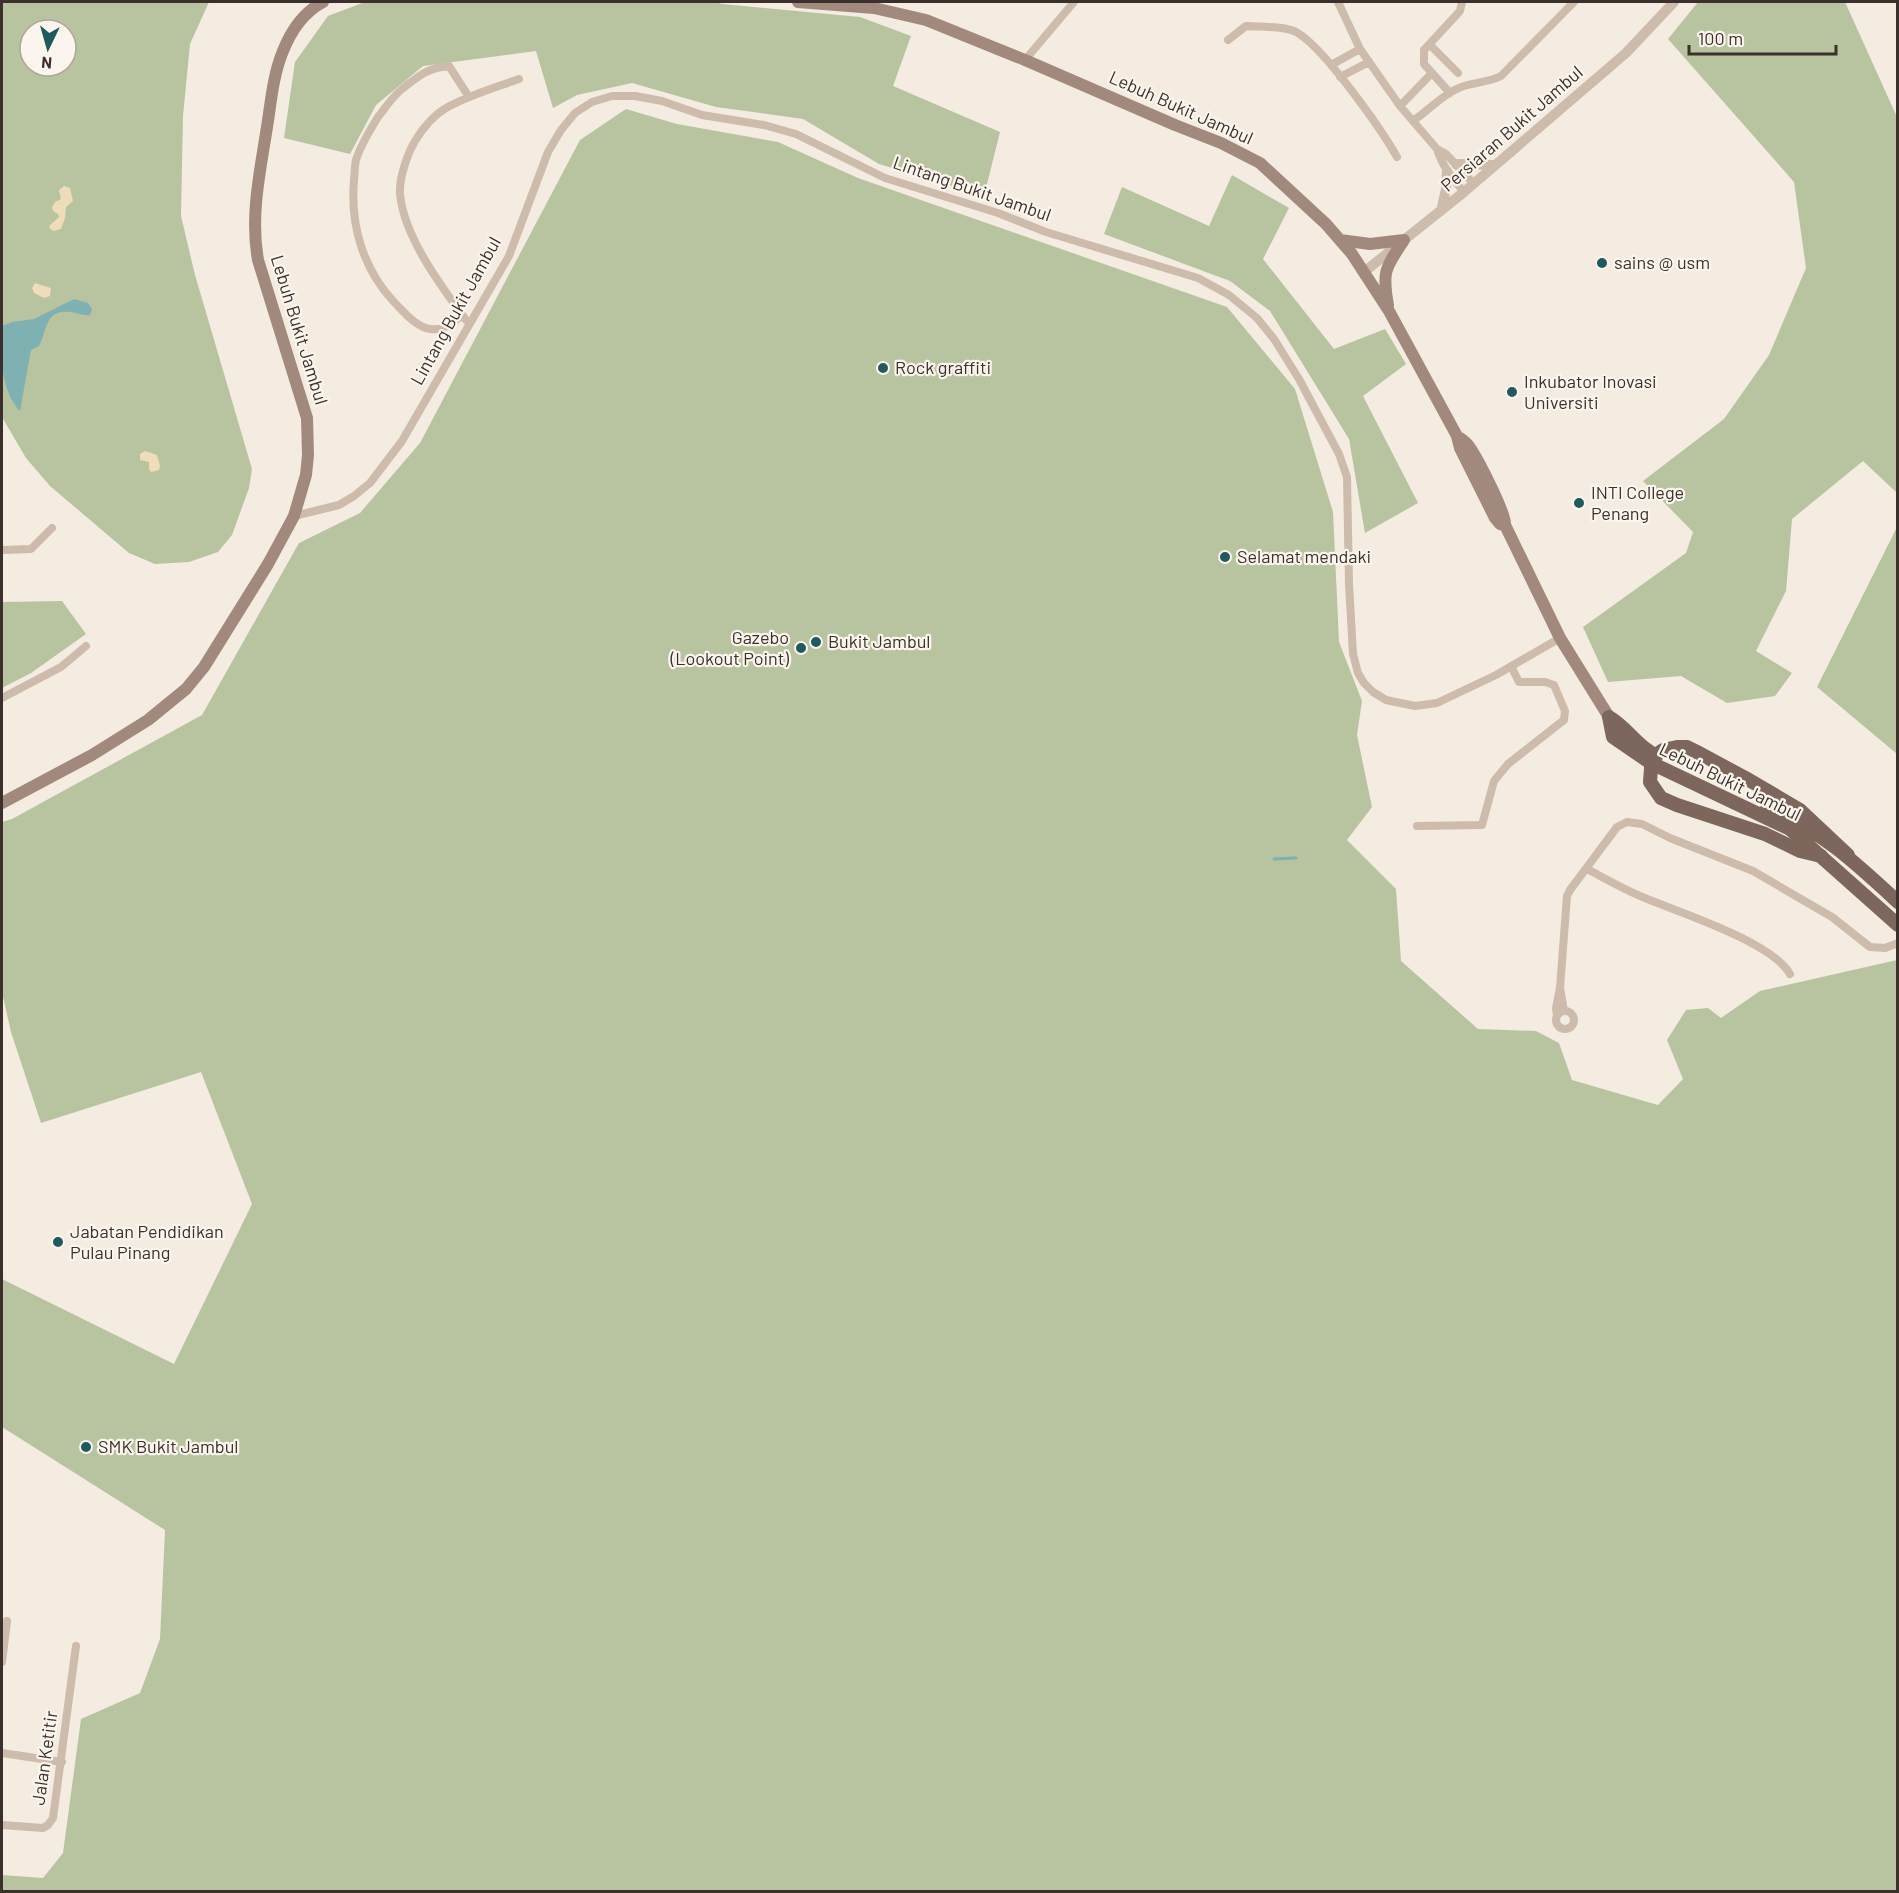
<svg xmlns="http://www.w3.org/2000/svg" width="1899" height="1893" viewBox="0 0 1899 1893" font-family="Barlow,sans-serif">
  <rect width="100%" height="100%" fill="#f4ebe1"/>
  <path fill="#b8c4a0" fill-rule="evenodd" d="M 2,2 L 209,2 L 190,44 L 183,116 L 181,216 L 195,275 L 252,469 L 249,488 L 232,535 L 218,552 L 189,562 L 155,564 L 129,553 L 50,486 L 26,458 L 2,417 ZM 30,30 L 66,30 L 66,66 L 30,66 Z
    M 365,2 L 714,2 L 723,4 L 860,17 L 911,36 L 893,86 L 1000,132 L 984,196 L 879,164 L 803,119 L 716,107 L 632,83 L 577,95 L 553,108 L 536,51 L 423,66 L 376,105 L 350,154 L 284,138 L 295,62 L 328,16 Z
    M 1698,2 L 1845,2 L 1897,117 L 1897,493 L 1863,461 L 1792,519 L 1786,591 L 1756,651 L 1792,673 L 1775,696 L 1727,703 L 1681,676 L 1608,682 L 1583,627 L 1686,553 L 1693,532 L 1643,481 L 1724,419 L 1769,355 L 1806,268 L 1794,182 L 1668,39 Z
    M 626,109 L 677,124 L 778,142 L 858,178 L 1227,307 L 1295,389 L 1333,512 L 1339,642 L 1362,701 L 1357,735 L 1372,807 L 1347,840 L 1396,889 L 1401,961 L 1478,1029 L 1536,1031 L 1559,1043 L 1572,1080 L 1658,1105 L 1683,1079 L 1667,1040 L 1686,1010 L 1708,1008 L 1721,1018 L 1760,991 L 1897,960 L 1897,1891 L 2,1891 L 2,1875 L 43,1878 L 63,1853 L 81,1719 L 140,1693 L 160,1639 L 165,1530 L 2,1427 L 2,1279 L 174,1364 L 252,1204 L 201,1072 L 41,1123 L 11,1032 L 2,992 L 2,822 L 12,819 L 202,715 L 299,543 L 360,513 L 420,443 L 580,140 Z
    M 1232,175 L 1289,208 L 1263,259 L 1334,349 L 1385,329 L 1406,364 L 1363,396 L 1418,503 L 1365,533 L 1349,439 L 1270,311 L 1230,281 L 1104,234 L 1122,187 L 1209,226 Z
    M 1897,527 L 1897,754 L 1817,687 Z
    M 62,601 L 86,634 L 31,673 L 2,688 L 2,602 Z"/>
  <path fill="#efdcb8" d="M 64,186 L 70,188 L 73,201 L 66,207 L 65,218 L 61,229 L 54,231 L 50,229 L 49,226 L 59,217 L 58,214 L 53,211 L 52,207 L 55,202 L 61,199 L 59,190 Z
    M 35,283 L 51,288 L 50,296 L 44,298 L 34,293 L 32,288 Z
    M 145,451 L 157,455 L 160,466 L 159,470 L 151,472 L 149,469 L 149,462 L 140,460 L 140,454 Z"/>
  <path fill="#7fb0b2" d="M 74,299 L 88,303 L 92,309 L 90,315 C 83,316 78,313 71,312 C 45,309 48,328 39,346 L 31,350 L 20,411 C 0,390 1,356 2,326 L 12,322 L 34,319 Z"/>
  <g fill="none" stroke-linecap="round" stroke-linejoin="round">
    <path stroke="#7fb0b2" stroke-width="3" d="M 1274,859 L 1296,858"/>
    <path stroke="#cdbbac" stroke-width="8" d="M 1338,2 L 1360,49 L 1400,106 L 1437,149 L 1446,154 L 1474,184
      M 1228,40 L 1246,26 C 1259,27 1286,26 1296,32 C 1323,46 1381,129 1397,157
      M 1430,45 L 1458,73
      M 1025,60 L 1074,2
      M 1331,65 L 1360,49
      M 1340,77 L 1369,62
      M 1450,93 L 1424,64 L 1424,50 L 1460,11 L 1462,2
      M 1400,106 L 1431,74
      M 1413,121 C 1429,110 1445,92 1464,86 C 1477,82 1489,82 1501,76 L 1574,2
      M 1437,149 C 1442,166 1453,179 1464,192
      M 462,315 C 453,323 443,331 430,329 C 416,327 403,311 394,302 C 363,269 350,225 354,180 C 355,173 354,164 357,157 C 362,143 370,130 378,117 C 386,107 392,97 402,89 C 417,77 429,67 449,66 L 469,97
      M 466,320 C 441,286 404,237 400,194 C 399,178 407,155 415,141 C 423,128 432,116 446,108 C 469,95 494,88 519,79
      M 294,516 L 339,505 L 354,496 L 370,483 L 402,441 L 509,256 L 548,152 L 561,130 L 575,113 L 592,102 L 612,96 L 635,96 L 662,101 L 702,115 L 764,125 L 796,134 L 885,178 L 998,213 L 1046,232 L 1198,278 L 1229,295 L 1257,318 L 1274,339 L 1299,379 L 1339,454 L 1347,477 L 1349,584 L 1353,654 L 1358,673 L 1364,683 L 1373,692 L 1386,700 L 1415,706 L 1437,703 L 1496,675 L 1560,638
      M 2,550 L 31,549 L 52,528
      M 2,698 L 61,667 L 86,646
      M 1417,826 L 1482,825 L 1494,781 L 1508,764 L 1564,720 L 1565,711 L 1554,685 L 1545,682 L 1519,682 L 1511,666
      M 1587,869 C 1606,879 1625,890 1645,898 C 1681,913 1772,942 1790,974
      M 1560,988 L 1567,896 L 1570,890 L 1617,827 L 1627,822 L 1642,824 L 1670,838 L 1753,871 L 1832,917 L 1870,947 L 1885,948 L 1898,943
      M1556 1020a9 9 0 1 1 18 0a9 9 0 1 1-18 0Z
      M 1557,1016 L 1556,1008 L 1560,988 L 1564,1011
      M 2,1662 L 7,1621
      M 2,1753 L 62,1762
      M 2,1825 L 43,1828 L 48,1825 L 53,1818 L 76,1646"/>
    <path stroke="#cdbbac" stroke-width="10" d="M 1456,164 L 1495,165
      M 1441,211 L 1446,189 L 1447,171
      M 1364,272 L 1464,192 L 1626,53 L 1674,2"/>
    <path stroke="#a18a7d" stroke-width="12" d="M 798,2 L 874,8 L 926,20 L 1025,60 L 1175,125 L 1221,143 L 1260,163 L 1326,224 L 1352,254 L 1389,311 L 1457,436 L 1460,448 L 1495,518 L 1500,524 L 1505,525
      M 1340,240 L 1370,244 L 1404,240
      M 1388,305 C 1382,272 1385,268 1404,240
      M 1457,436 C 1461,439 1465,441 1468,445 C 1476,455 1507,515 1505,525 L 1560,638 L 1609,717
      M 2,803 L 92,755 L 148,720 L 186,689 L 204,667 L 268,564 L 294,516 L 306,475 L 308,455 L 307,418 L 258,260 C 250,216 260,172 267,127 C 271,102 273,75 283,51 C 291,31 304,12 323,2"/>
    <path stroke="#7d675c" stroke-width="14" d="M 1609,717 L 1613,737 L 1651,763 L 1790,829 L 1898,925
      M 1609,717 C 1625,726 1634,742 1650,752
      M 1767,808 C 1820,829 1857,864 1898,902"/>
    <path stroke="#7d675c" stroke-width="14" d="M 1821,856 L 1800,851 L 1765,834 L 1677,805 L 1661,798 L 1650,782 L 1651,768 L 1657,754 L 1663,750 L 1677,747 L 1687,747 L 1697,752 L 1749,780 L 1800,810 L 1848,855"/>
  </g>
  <g fill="#1f5a5e" stroke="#fbf5ee" stroke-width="2">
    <circle cx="1602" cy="263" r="6"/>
    <circle cx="883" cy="368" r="6"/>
    <circle cx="1512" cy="392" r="6"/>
    <circle cx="1579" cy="503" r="6"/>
    <circle cx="1225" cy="557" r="6"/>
    <circle cx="816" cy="642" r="6"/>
    <circle cx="801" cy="648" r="6"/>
    <circle cx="58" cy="1242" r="6"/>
    <circle cx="86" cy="1447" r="6"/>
  </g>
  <g text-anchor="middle" stroke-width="4.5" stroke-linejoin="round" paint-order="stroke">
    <g font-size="18" fill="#3b302b" stroke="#fbf5ee">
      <text transform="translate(1181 108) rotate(24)" y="6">Lebuh Bukit Jambul</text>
      <text transform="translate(1512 129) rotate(-41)" y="6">Persiaran Bukit Jambul</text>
      <text transform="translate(972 189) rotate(19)" y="6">Lintang Bukit Jambul</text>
      <text transform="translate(456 311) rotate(-61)" y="6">Lintang Bukit Jambul</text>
      <text transform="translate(299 330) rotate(73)" y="6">Lebuh Bukit Jambul</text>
      <text transform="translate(1730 782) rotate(26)" y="6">Lebuh Bukit Jambul</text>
      <text transform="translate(45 1758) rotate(-82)" y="6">Jalan Ketitir</text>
    </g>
    <g font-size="18" fill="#3b302b" stroke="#fbf5ee" text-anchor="start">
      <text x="1614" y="269">sains @ usm</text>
      <text x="895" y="374">Rock graffiti</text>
      <text x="1524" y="388">Inkubator Inovasi<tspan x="1524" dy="21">Universiti</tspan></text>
      <text x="1591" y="499">INTI College<tspan x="1591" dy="21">Penang</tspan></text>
      <text x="1237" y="563">Selamat mendaki</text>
      <text x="789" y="644" text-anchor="end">Gazebo<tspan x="789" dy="21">(Lookout Point)</tspan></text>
      <text x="828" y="648">Bukit Jambul</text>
      <text x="70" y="1238">Jabatan Pendidikan<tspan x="70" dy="21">Pulau Pinang</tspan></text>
      <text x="98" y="1453">SMK Bukit Jambul</text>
    </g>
  </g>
  <rect width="1899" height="1893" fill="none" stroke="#3b302b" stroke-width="6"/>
  <g transform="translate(48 48) rotate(185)"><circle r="28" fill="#fbf5ee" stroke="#aea6a0" stroke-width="1.5"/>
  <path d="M0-4.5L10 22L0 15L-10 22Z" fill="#1f5a5e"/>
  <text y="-9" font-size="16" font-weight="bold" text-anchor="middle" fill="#3b302b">N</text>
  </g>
  <path d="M1689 45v9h147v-9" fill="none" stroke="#3b302b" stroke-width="3"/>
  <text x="1698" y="45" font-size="18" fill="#3b302b" stroke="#fbf5ee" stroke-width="4.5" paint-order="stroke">100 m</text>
</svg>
